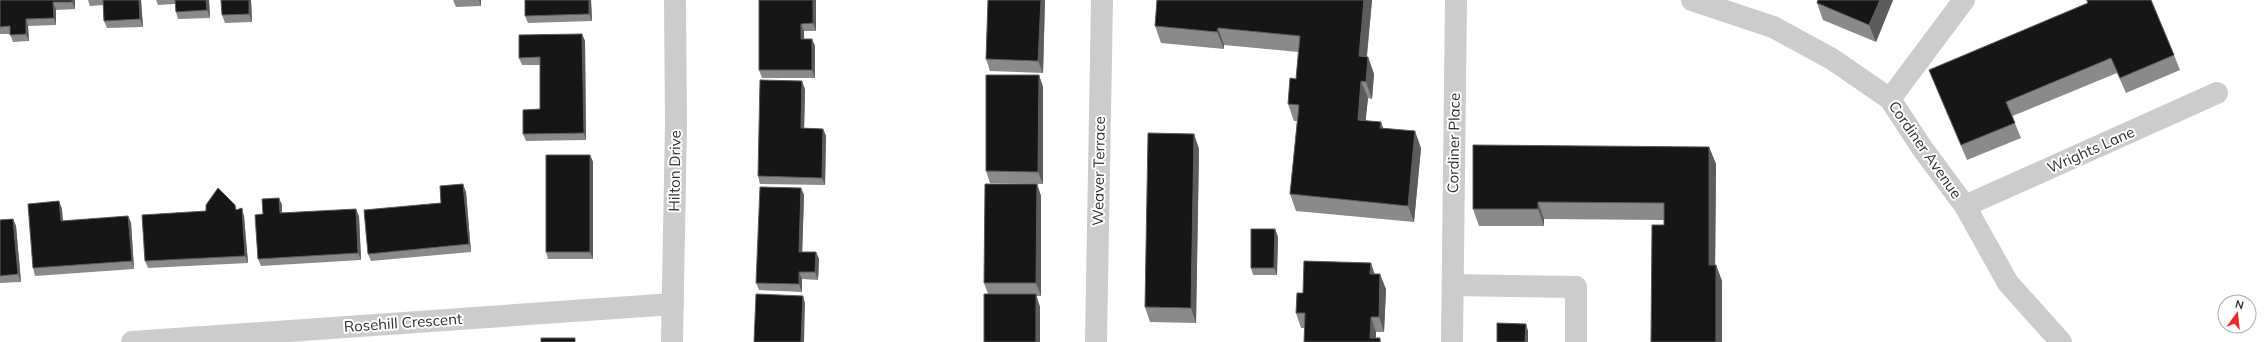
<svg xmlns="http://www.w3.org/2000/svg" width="2265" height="342" viewBox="0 0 2265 342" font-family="Mulish,sans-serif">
  <rect width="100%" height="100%" fill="#fff"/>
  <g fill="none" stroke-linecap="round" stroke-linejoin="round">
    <path stroke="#ccc" stroke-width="22" d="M 1692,0 L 1773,27 L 1832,59 L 1890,99 L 1922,148 L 1965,206 L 2008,283 L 2061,342
      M 1890,99 L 1964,0
      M 1965,206 L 2217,93
      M 1453,285 L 1576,287 L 1576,342
      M 132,342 L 673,304
      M 1096,342 L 1102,0
      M 1452,342 L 1456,0"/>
    <path stroke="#ccc" stroke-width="22" d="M 672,342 L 676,124 L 675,0"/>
  </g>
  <path fill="#8a8a8a" d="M 0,0 L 75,0 L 75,9 L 56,10 L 56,25 L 28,26 L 29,41 L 13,42 L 10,34 L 0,34 Z
    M 88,0 L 141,0 L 143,27 L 107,28 L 104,21 L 103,5 L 90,6 Z
    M 156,0 L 209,0 L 210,18 L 178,19 L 176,12 L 175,4 L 158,5 Z
    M 251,0 L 252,22 L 225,23 L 222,15 Z
    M 453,0 L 481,0 L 481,6 L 456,7 Z
    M 591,0 L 592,21 L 528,23 L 525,16 Z
    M 816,0 L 816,31 L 804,31 L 804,39 L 812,39 L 815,46 L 815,78 L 762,78 L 759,70 Z
    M 988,0 L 1045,0 L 1043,73 L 990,71 L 986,59 Z
    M 1157,0 L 1372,0 L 1367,57 L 1368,57 L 1374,74 L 1372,99 L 1368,98 L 1365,121 L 1383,128 L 1421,148 L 1414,222 L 1296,211 L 1290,194 L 1297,121 L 1294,121 L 1288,104 L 1296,79 L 1298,52 L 1224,45 L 1224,49 L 1161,43 L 1155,26 Z
    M 1893,0 L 1876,42 L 1823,20 L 1817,3 Z
    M 2086,0 L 2151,0 L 2174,55 L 2180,70 L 2126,93 L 2117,73 L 2025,111 L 2012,116 L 2021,138 L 1967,160 L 1935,85 L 1929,70 L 2088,3 Z
    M 582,34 L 585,41 L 586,140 L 526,141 L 523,134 L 540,109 L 540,65 L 522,65 L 519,58 Z
    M 1039,75 L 1043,87 L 1043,184 L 990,183 L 986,171 Z
    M 805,89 L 804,128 L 823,129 L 826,136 L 825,185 L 760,184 L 758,176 Z
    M 1194,134 L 1199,149 L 1196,323 L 1150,322 L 1145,307 Z
    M 1709,147 L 1716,164 L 1715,265 L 1716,265 L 1722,281 L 1664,225 L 1664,220 L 1544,219 L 1544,226 L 1479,226 L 1473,209 Z
    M 590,155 L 593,162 L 593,259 L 548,259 L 546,252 Z
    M 1037,184 L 1041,196 L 1041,296 L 1036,296 L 1040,307 L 988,294 L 984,283 Z
    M 801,188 L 804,195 L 802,252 L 816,252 L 819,259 L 818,280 L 802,279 L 802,292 L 759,290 L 756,283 Z
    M 466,192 L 471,252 L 371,261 L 368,254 L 441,203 Z
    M 59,201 L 62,209 L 63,221 L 128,216 L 131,223 L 134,269 L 35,276 L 33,268 Z
    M 282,205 L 282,213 L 359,216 L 361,260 L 261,266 L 258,259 L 263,214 Z
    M 236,209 L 244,216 L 248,263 L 148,268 L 145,261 Z
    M 13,219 L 16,226 L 21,282 L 0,283 L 0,220 Z
    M 1275,229 L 1278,237 L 1277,275 L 1253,275 L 1251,268 Z
    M 1375,274 L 1386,289 L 1384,332 L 1376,332 L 1376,338 L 1380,338 L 1381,342 L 1304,342 L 1304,328 L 1301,328 L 1296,313 L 1303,293 Z"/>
  <path fill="#5c5c5c" d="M 72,0 L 75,0 L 75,9 L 72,2 Z
    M 139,0 L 141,0 L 143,27 L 140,19 Z
    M 206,0 L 209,0 L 210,18 L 207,10 Z
    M 249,0 L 251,0 L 252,22 L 249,14 Z
    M 479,0 L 481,0 L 481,6 Z
    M 589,0 L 591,0 L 592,21 L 589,14 Z
    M 813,0 L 816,0 L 816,31 L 813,23 Z
    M 1041,0 L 1045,0 L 1043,73 L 1038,61 Z
    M 1364,0 L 1372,0 L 1365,73 L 1359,56 Z
    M 1880,0 L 1893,0 L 1876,42 L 1869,25 Z
    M 53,2 L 56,10 L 56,25 L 54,18 Z
    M 26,19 L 28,26 L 29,41 L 26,34 Z
    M 801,24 L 804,31 L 804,46 L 801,39 Z
    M 1218,28 L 1224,45 L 1224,49 L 1217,32 Z
    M 582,34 L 585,41 L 586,140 L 584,133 Z
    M 812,39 L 815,46 L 815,78 L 812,70 Z
    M 1368,57 L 1374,74 L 1372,99 L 1366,82 Z
    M 1039,75 L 1043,87 L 1043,184 L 1038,172 Z
    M 802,81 L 805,89 L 804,136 L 801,128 Z
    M 1361,81 L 1368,98 L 1364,137 L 1358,120 Z
    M 1381,122 L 1387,139 L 1380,128 Z
    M 823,129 L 826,136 L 825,185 L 822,178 Z
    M 1415,131 L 1421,148 L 1414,222 L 1408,206 Z
    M 1194,134 L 1199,149 L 1196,323 L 1191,308 Z
    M 1709,147 L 1716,164 L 1715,282 L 1709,265 Z
    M 590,155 L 593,162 L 593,259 L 590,252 Z
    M 463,184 L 466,192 L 471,252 L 469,244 Z
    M 1037,184 L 1041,196 L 1041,296 L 1036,283 Z
    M 801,188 L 804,195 L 802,259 L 799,252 Z
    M 279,198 L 282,205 L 282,220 L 280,213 Z
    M 59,201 L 62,209 L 63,228 L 61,221 Z
    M 1538,202 L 1544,219 L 1544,226 L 1538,209 Z
    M 242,208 L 244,216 L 248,263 L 245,256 Z
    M 356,209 L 359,216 L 361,260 L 358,253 Z
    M 128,216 L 131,223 L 134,269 L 132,261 Z
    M 13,219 L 16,226 L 21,282 L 18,274 Z
    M 1275,229 L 1278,237 L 1277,275 L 1274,268 Z
    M 816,252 L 819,259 L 818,280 L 815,272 Z
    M 1371,263 L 1376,278 L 1370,274 Z
    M 1716,265 L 1722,281 L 1722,342 L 1716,342 Z
    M 799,272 L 802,279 L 802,292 L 799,284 Z
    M 1380,274 L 1386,289 L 1384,332 L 1379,317 Z
    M 1036,294 L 1040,307 L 1040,342 L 1036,342 Z
    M 803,296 L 805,303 L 804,342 L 801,342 Z
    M 1371,317 L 1376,332 L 1376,342 L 1370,338 Z
    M 1526,324 L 1528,331 L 1528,342 L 1525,342 Z"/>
  <path fill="#161616" stroke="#5c5c5c" d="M 0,0 L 72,0 L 72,2 L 53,2 L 54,18 L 26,19 L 26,34 L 10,35 L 10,26 L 0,27 Z
    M 103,0 L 139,0 L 140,19 L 104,21 Z
    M 175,0 L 206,0 L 207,10 L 176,12 Z
    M 221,0 L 249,0 L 249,14 L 222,15 Z
    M 525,0 L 589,0 L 589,14 L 525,16 Z
    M 759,0 L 813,0 L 813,23 L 801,24 L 801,39 L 812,39 L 812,70 L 759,70 Z
    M 988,0 L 1041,0 L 1038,61 L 986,59 Z
    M 1157,0 L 1364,0 L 1359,56 L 1368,57 L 1366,82 L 1361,81 L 1358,120 L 1381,122 L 1380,128 L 1415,131 L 1408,206 L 1290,194 L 1299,105 L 1288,104 L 1290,78 L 1296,79 L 1300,36 L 1218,28 L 1217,32 L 1155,26 Z
    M 1818,0 L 1880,0 L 1869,25 L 1817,3 Z
    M 2087,0 L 2151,0 L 2174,55 L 2120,78 L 2111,58 L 2020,96 L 2006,102 L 2015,123 L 1961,145 L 1929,70 L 2088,3 Z
    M 582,34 L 584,133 L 523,134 L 523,110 L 540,109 L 540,57 L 519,58 L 519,35 Z
    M 986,75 L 1039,75 L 1038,172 L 986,171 Z
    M 760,80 L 802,81 L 801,128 L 823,129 L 822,178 L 758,176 Z
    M 1148,133 L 1194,134 L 1191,308 L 1145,307 Z
    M 1473,145 L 1709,147 L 1709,265 L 1716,265 L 1716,342 L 1651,342 L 1652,225 L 1664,225 L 1664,203 L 1538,202 L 1538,209 L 1473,209 Z
    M 546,155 L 590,155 L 590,252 L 546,252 Z
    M 463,184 L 469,244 L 368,254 L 364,210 L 441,203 L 440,186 Z
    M 985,184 L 1037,184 L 1036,283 L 984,283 Z
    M 760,187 L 801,188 L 799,252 L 816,252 L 815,272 L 799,272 L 799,284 L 756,283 Z
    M 218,188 L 235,205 L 236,210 L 242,208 L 245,256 L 145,261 L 142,215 L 206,211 L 206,205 Z
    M 279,198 L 280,213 L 356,209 L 358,253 L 258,259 L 255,215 L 263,214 L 262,199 Z
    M 59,201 L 61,221 L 128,216 L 132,261 L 33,268 L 28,204 Z
    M 13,219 L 18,274 L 0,276 L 0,220 Z
    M 1251,229 L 1275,229 L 1274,268 L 1251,268 Z
    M 1304,261 L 1371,263 L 1370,274 L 1380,274 L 1379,317 L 1371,317 L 1370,338 L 1380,338 L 1380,342 L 1304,342 L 1305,313 L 1296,313 L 1297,293 L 1303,293 Z
    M 756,294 L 803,296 L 801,342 L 754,342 Z
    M 984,294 L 1036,294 L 1036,342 L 984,342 Z
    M 1497,323 L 1526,324 L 1525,342 L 1497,342 Z
    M 541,338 L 575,338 L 575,342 L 541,342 Z"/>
  <g text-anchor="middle" stroke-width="4" stroke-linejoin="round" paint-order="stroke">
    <g font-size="15" fill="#2f2f2f" stroke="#fff">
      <text transform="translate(1454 143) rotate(-89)" y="5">Cordiner Place</text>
      <text transform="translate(1925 150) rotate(55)" y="5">Cordiner Avenue</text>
      <text transform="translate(2091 150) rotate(-24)" y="5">Wrights Lane</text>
      <text transform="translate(675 171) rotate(-89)" y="5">Hilton Drive</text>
      <text transform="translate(1099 171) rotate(-89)" y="5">Weaver Terrace</text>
      <text transform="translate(403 323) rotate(-4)" y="5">Rosehill Crescent</text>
    </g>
  </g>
  <g transform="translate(2237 314) rotate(15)"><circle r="19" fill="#ffffff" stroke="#acacac"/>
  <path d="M0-3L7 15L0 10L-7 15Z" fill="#ee292d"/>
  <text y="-6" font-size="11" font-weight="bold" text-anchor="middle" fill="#2f2f2f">N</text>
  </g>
</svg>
